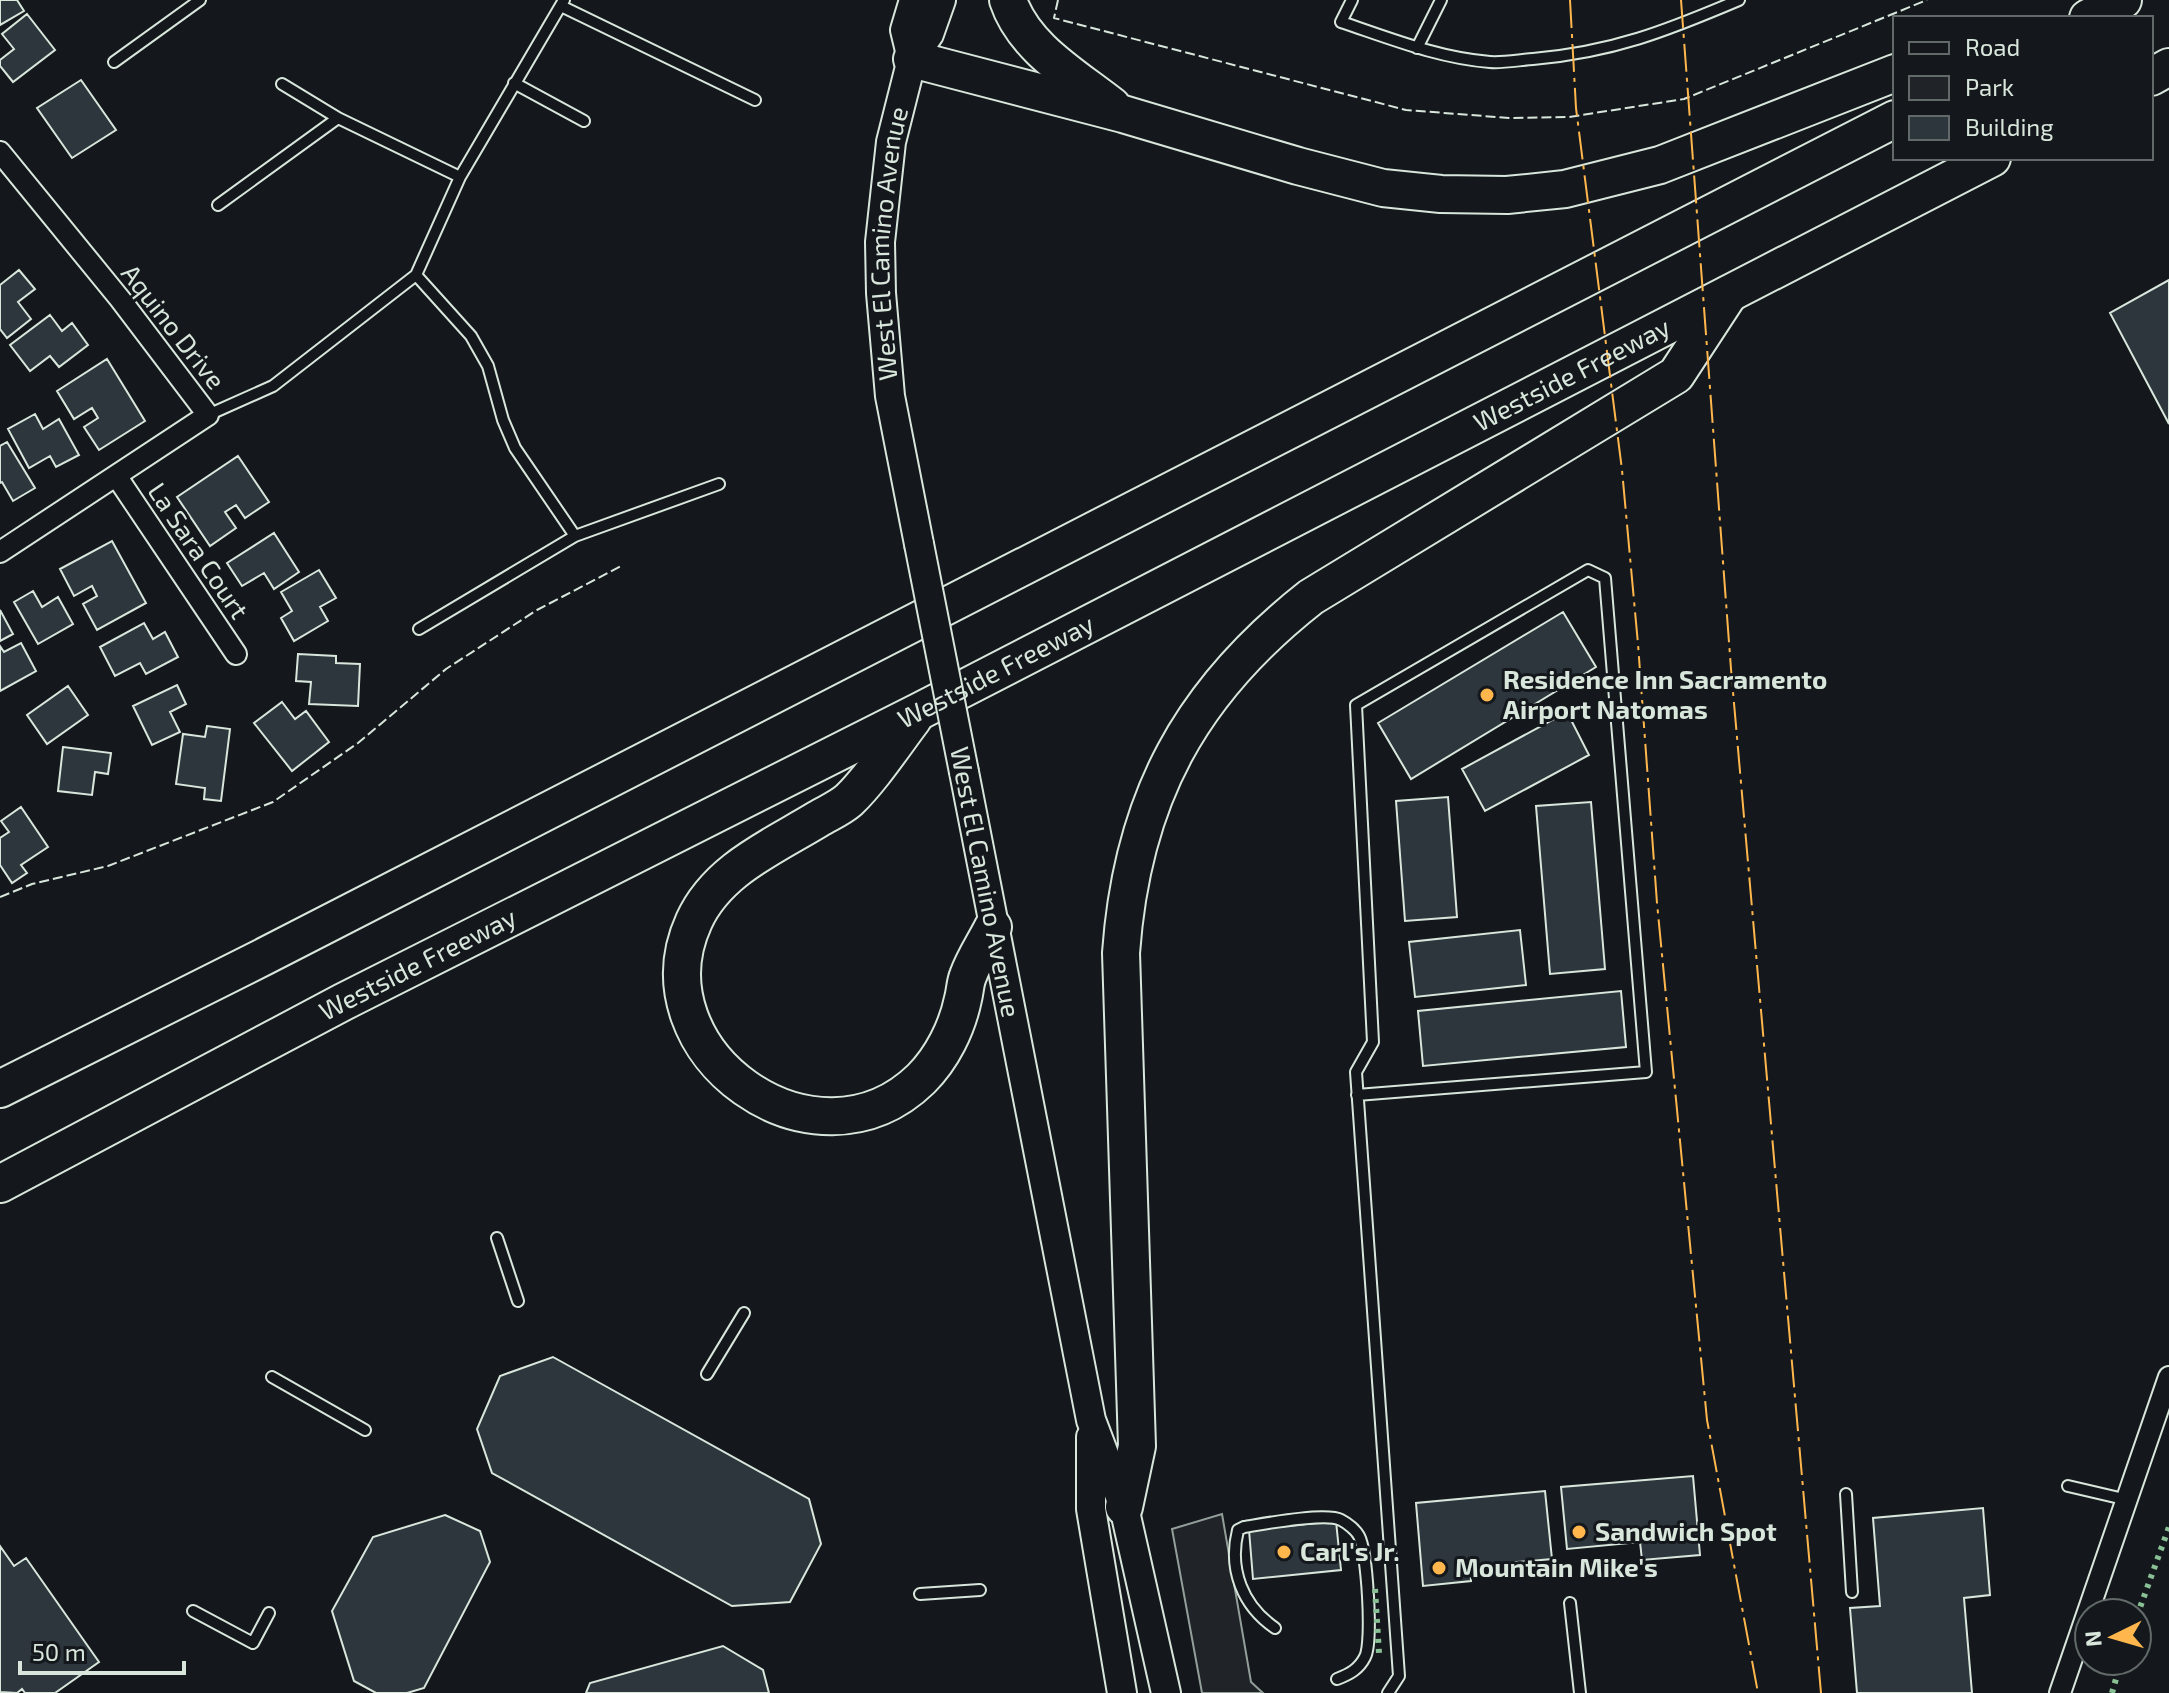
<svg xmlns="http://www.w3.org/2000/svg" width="2169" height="1693" viewBox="0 0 2169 1693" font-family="'Exo 2',sans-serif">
  <rect width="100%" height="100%" fill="#14181c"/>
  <path fill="#202428" stroke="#939e99" stroke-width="2" d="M 1222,1514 L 1251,1682 L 1263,1693 L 1202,1693 L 1172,1529 Z"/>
  <path fill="#2c363c" stroke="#d8e6dc" stroke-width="2" d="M 0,0 L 17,0 L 24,11 L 0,25 Z
    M 27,14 L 55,50 L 13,82 L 0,66 L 0,60 L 14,49 L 2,34 Z
    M 81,80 L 116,130 L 72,158 L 37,108 Z
    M 19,270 L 35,289 L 18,302 L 31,319 L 7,338 L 0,329 L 0,285 Z
    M 2169,280 L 2169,424 L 2110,313 Z
    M 50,315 L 62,331 L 72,323 L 88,345 L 59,367 L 50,356 L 30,371 L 10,345 Z
    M 107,359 L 145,421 L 99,450 L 84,427 L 98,418 L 92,408 L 74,419 L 57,391 Z
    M 35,414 L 43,429 L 59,419 L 79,455 L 56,467 L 50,456 L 29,468 L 8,429 Z
    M 7,442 L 35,488 L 13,501 L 2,482 L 0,483 L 0,446 Z
    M 238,456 L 269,502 L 245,518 L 236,505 L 225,512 L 236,528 L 210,546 L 177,497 Z
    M 274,533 L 299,572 L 274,589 L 264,573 L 242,586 L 227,563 Z
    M 112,541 L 146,603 L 97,630 L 83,604 L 97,596 L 92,586 L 74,596 L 60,569 Z
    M 319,570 L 336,598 L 320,607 L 328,621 L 294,641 L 281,618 L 292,611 L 281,592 Z
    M 33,591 L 42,607 L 58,597 L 73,624 L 38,644 L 14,602 Z
    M 0,610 L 13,634 L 0,641 Z
    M 1563,612 L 1596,667 L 1411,779 L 1378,723 Z
    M 144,623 L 153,639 L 165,632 L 178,657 L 146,674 L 140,663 L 115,676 L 100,647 Z
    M 21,643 L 36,671 L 0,691 L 0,646 L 4,652 Z
    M 298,654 L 336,656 L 336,663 L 360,664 L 358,706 L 309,704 L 311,682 L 296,681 Z
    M 177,685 L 186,704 L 170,712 L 180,732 L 152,745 L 133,706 Z
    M 68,686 L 88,715 L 47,744 L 27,715 Z
    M 282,702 L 295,719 L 306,711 L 329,742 L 292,771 L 254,723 Z
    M 1567,712 L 1589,755 L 1485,811 L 1462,769 Z
    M 207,726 L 230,729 L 221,801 L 204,799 L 205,788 L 176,784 L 183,734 L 205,737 Z
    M 63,747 L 111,753 L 108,774 L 95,772 L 92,795 L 58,791 Z
    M 1448,797 L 1457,917 L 1405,921 L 1396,801 Z
    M 1591,802 L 1605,969 L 1550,974 L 1536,806 Z
    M 21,807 L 48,847 L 21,865 L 27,873 L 12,883 L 0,865 L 0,838 L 9,832 L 1,821 Z
    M 1520,930 L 1526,985 L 1415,997 L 1409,942 Z
    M 1621,991 L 1626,1047 L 1423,1066 L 1418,1011 Z
    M 553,1357 L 809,1499 L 821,1544 L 790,1602 L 732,1606 L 492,1473 L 477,1429 L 500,1376 Z
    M 1693,1476 L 1700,1555 L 1642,1560 L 1640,1542 L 1567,1549 L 1561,1487 Z
    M 1545,1491 L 1552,1559 L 1470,1566 L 1471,1581 L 1423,1586 L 1416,1503 Z
    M 1983,1508 L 1990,1595 L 1964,1598 L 1972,1693 L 1857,1693 L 1850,1608 L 1880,1606 L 1873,1518 Z
    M 445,1515 L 480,1531 L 490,1562 L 424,1688 L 407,1693 L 376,1693 L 354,1681 L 332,1611 L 373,1537 Z
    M 1336,1521 L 1341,1570 L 1253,1579 L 1249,1530 Z
    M 0,1546 L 14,1566 L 26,1558 L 99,1662 L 55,1693 L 25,1693 L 22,1689 L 17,1693 L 0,1692 Z
    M 723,1646 L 763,1670 L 769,1693 L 586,1693 L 590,1683 Z"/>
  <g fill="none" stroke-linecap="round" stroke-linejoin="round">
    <g stroke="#d8e6dc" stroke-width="14">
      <path id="service" d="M 1352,0 L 1341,22 C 1389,38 1438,58 1490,62 C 1503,63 1519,60 1533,59 C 1613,52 1666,31 1739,0
        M 561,6 L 755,100
        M 1417,48 L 1441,0
        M 114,62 L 200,0
        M 514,83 L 584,121
        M 282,84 L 338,118 L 460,177
        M 218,205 L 338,118
        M 416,275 L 471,336 L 488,366 L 503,420 L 515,448 L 575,536
        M 208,415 L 273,386 L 416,275 L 460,177 L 564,0
        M 419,629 L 575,536 L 719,484
        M 1357,1095 L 1646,1072 L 1605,578 L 1588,570 L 1356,705 L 1373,1042 L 1356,1072 L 1399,1676 L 1388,1693
        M 497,1238 L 518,1301
        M 707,1374 L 744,1313
        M 272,1377 L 365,1430
        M 2068,1486 L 2128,1500
        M 1846,1494 L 1852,1592
        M 920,1594 L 980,1590
        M 1570,1603 L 1580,1693
        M 193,1611 L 253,1643 L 269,1613
        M 1275,1628 C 1243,1606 1228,1570 1238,1530 L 1244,1527 C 1263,1524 1326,1512 1341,1520 C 1347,1523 1356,1530 1359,1536 C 1367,1551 1373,1642 1365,1657 C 1359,1669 1350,1674 1337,1679"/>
    </g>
    <g stroke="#d8e6dc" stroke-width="24">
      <path id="minor" d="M 0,152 L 120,299 L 208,415 L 0,552
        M 117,477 L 236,654
        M 2060,1693 L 2169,1377"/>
    </g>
    <g stroke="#d8e6dc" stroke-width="32">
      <g id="secondary">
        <path d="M 912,59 L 905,30 L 914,0"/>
        <path id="s1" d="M 919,544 L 890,396 L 881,293 L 880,242 L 891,142 L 912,59 L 929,34 L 941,0"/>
        <path d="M 964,772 L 1091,1420 L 1124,1507 L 1166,1693"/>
        <path d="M 1091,1437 L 1091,1509 L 1122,1693"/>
      </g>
    </g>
    <g stroke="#d8e6dc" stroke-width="40">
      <g id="motorway">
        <path d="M 1008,0 C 1024,48 1074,76 1112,106"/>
        <path d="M 2088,18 L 2123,0"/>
        <path d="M 912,59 L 1123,114 L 1298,166 L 1383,188 L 1441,194 L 1507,195 L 1565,189 L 1660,165 L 1895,73"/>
        <path d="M 2151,77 L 2169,67"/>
        <path d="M 913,719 C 894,744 871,779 849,800 C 840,808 828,813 818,819 C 772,847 717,870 694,921 C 634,1052 815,1182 921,1079 C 942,1058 957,1028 963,999 C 965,992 965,983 968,976 C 974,959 985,943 993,927"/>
        <path d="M 0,1089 L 265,956 L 1895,119"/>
        <path id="s2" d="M 0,1184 L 343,1002 L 920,711 L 1992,158"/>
        <path d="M 1124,1507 L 1137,1446 L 1121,953 C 1132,799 1190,692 1311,597 L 1676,375 L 1729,294"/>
      </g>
    </g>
    <use href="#service" stroke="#14181c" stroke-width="10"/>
    <use href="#minor" stroke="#14181c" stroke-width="20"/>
    <use href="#secondary" stroke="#14181c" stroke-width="28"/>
    <use href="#motorway" stroke="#14181c" stroke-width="36"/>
    <g stroke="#d8e6dc" stroke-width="32" stroke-linecap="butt">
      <path id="secondary-bridge" d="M 919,544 L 964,772"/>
    </g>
    <use href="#secondary-bridge" stroke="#14181c" stroke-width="28"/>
    <path stroke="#8ac095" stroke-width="6" stroke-dasharray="4 6" stroke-linecap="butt" d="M 1375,1589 L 1379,1653
      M 2137,1616 L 2169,1527
      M 2112,1693 L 2121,1661"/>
    <path stroke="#d8e6dc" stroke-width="2" stroke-dasharray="10 4" stroke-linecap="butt" d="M 1058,0 L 1054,18 L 1406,110 L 1509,118 L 1569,117 L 1684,99 L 1927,0
      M 0,897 L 32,884 L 108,866 L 273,802 L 358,743 L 446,669 L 537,610 L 623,565"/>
    <path stroke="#ffb74d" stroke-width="2" stroke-dasharray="28 6 4 6" stroke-linecap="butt" d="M 1570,0 L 1576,108 L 1622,470 L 1638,644 L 1657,903 L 1707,1420 L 1758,1693
      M 1681,0 L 1731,669 L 1821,1693"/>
  </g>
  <g fill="#ffb74d" stroke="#14181c" stroke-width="3">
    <circle cx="1487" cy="695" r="8"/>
    <circle cx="1579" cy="1532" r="8"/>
    <circle cx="1284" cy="1552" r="8"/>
    <circle cx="1439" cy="1568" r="8"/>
  </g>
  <g text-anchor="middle" stroke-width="6" stroke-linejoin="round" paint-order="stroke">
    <g font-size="26" fill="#d8e6dc" stroke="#14181c">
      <text dy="9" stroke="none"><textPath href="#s1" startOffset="304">West El Camino Avenue</textPath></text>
      <text transform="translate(173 327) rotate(52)" y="9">Aquino Drive</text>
      <text dy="9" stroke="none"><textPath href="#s2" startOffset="1768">Westside Freeway</textPath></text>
      <text transform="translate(198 551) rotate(56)" y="9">La Sara Court</text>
      <text dy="9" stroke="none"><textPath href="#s2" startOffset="1120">Westside Freeway</textPath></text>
      <text transform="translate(985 882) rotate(79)" y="9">West El Camino Avenue</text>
      <text dy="9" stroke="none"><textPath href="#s2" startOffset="472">Westside Freeway</textPath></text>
    </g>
    <g font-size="26" font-weight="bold" fill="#d8e6dc" stroke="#14181c" text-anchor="start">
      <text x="1503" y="689">Residence Inn Sacramento<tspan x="1503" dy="30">Airport Natomas</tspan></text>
      <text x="1595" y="1541">Sandwich Spot</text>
      <text x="1300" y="1561">Carl's Jr.</text>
      <text x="1455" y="1577">Mountain Mike's</text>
    </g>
  </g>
  <rect x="1893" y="16" width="260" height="144" fill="#14181c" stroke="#626a69" stroke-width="2"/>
  <rect x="1909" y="42" width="40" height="12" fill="#14181c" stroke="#626a69" stroke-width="2"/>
  <text x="1965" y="56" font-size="24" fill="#d8e6dc">Road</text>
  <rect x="1909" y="76" width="40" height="24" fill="#202428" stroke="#626a69" stroke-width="2"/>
  <text x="1965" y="96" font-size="24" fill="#d8e6dc">Park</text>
  <rect x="1909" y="116" width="40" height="24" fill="#2c363c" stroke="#626a69" stroke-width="2"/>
  <text x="1965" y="136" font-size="24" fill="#d8e6dc">Building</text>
  <g transform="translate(2113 1637) rotate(265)"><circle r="38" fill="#14181c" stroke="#626a69" stroke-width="2"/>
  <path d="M0-6L14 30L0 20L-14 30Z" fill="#ffb74d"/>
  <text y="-12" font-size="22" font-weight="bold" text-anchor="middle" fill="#d8e6dc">N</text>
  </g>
  <path d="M20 1661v12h164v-12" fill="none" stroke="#d8e6dc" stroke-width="4"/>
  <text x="32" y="1661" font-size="24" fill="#d8e6dc" stroke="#14181c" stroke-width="6" paint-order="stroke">50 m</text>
</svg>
